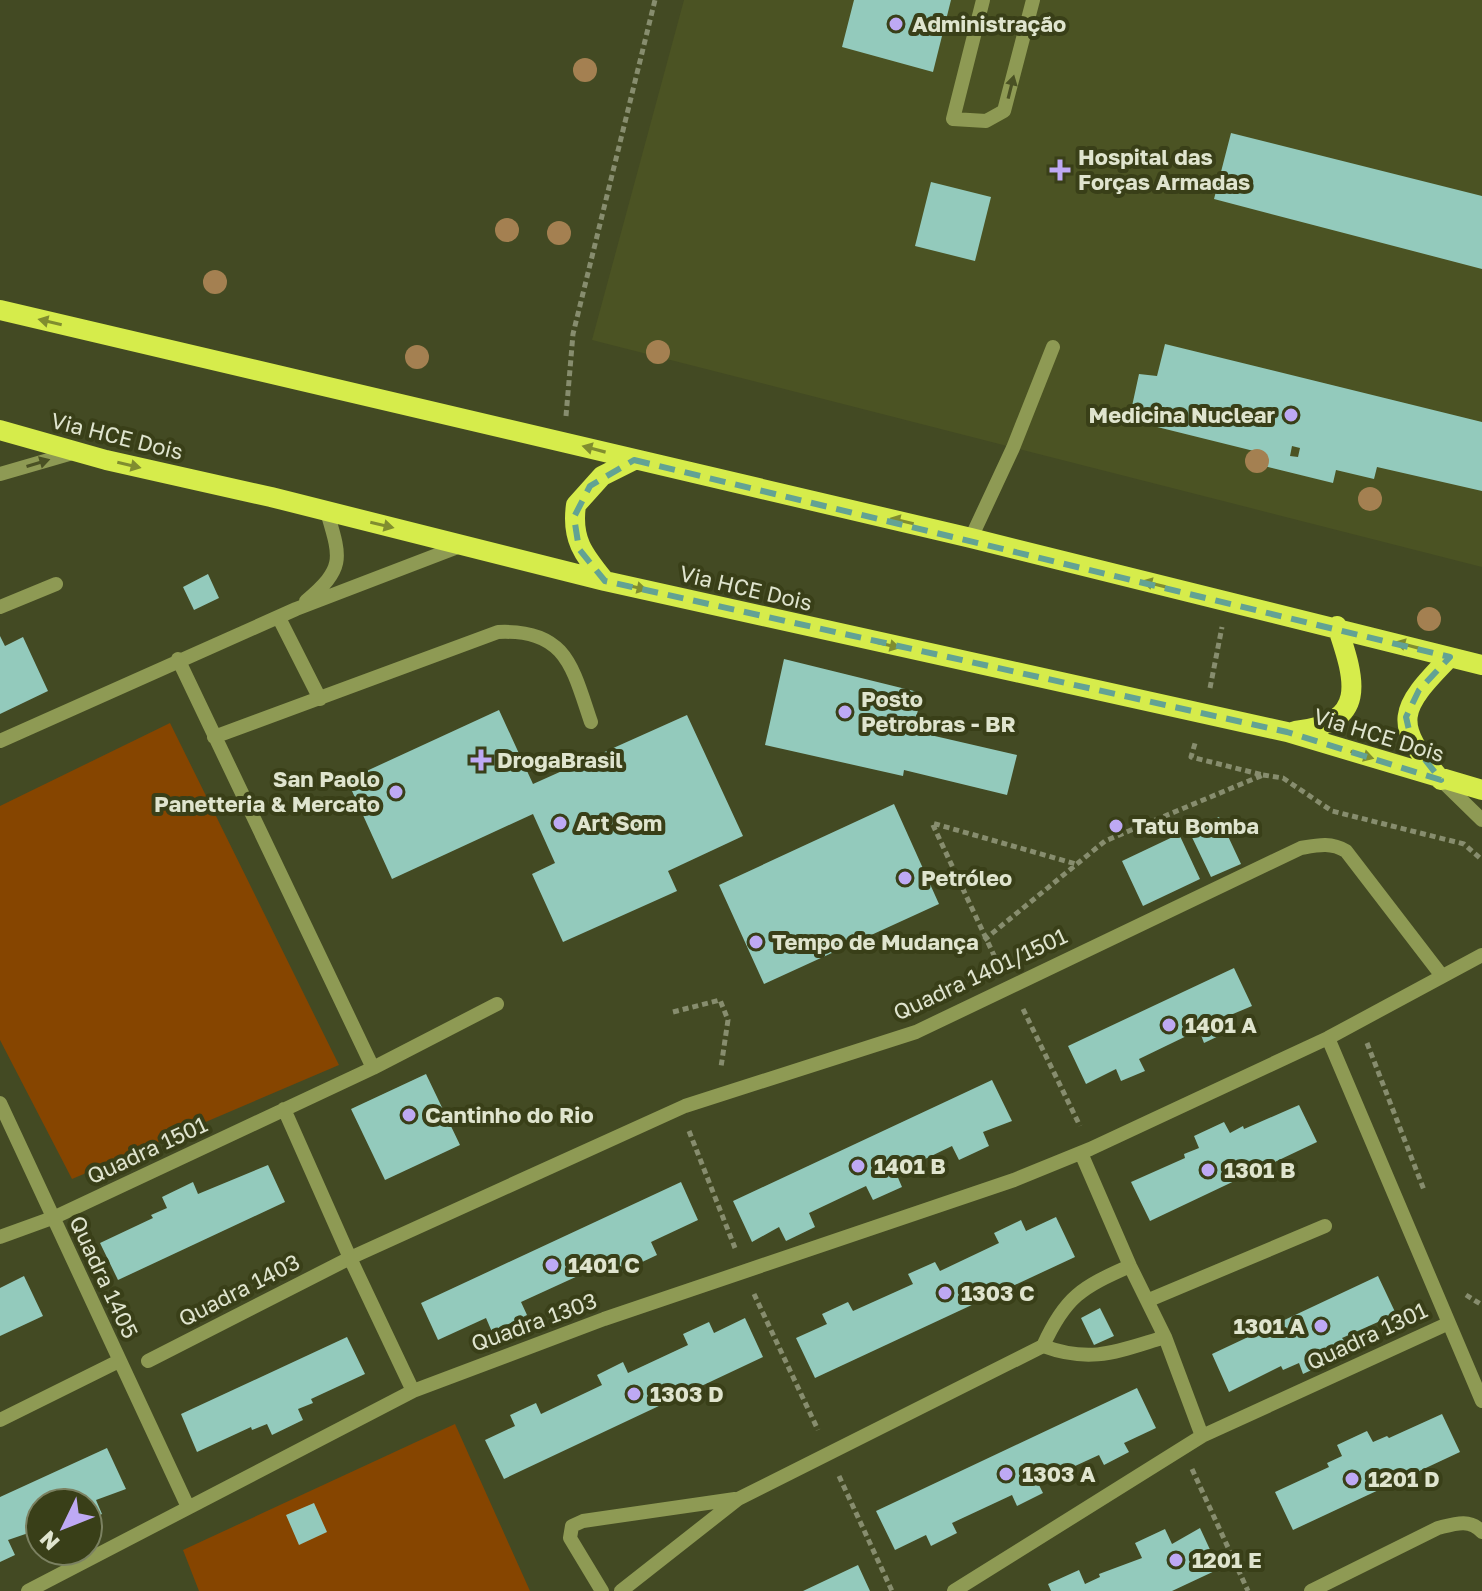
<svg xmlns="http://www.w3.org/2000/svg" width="1482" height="1591" viewBox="0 0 1482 1591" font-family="'Golos Text',sans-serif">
  <rect width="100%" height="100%" fill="#434a23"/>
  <path fill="#4b5323" d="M 684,0 L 1482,0 L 1482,567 L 592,340 Z"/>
  <path fill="#864500" d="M 170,723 L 339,1065 L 72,1179 L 0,1040 L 0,806 Z
    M 455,1424 L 530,1591 L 199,1591 L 183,1550 Z"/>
  <path fill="#93cabc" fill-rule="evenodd" d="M 854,0 L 951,0 L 933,72 L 842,47 Z
    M 1231,133 L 1482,196 L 1482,269 L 1214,199 Z
    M 931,182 L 991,197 L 975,261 L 915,246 Z
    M 1165,344 L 1482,422 L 1482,491 L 1377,467 L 1374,479 L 1336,470 L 1333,483 L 1264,466 L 1266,454 L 1129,420 L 1139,374 L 1157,376 ZM 1292,446 L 1300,448 L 1298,457 L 1290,456 Z
    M 208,574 L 219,598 L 194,610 L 183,587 Z
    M 0,636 L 5,646 L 23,637 L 48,691 L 0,714 Z
    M 784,659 L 922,693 L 913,731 L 1017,755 L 1007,795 L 904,770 L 903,776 L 765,745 Z
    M 499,710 L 533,784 L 687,715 L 743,836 L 668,871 L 677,891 L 563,942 L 532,874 L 555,863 L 533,814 L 392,879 L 347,780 Z
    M 894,804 L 939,904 L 764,984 L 719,885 Z
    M 1219,817 L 1241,864 L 1211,877 L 1189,831 Z
    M 1179,834 L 1200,879 L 1143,906 L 1122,861 Z
    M 1234,968 L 1252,1006 L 1221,1019 L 1227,1032 L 1204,1043 L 1199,1030 L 1139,1059 L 1145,1071 L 1121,1081 L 1116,1069 L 1086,1084 L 1068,1046 Z
    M 426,1074 L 460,1145 L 385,1180 L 351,1109 Z
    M 992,1080 L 1012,1121 L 983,1132 L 989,1146 L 959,1160 L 952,1146 L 896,1173 L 902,1187 L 873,1200 L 866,1186 L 809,1213 L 815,1227 L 786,1241 L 779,1227 L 752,1242 L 733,1201 Z
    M 1299,1105 L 1317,1142 L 1150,1221 L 1131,1182 L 1185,1158 L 1184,1154 L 1199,1148 L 1194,1136 L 1224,1122 L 1230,1133 L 1243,1126 L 1244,1129 Z
    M 268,1165 L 285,1202 L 118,1280 L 100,1243 L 153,1218 L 151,1215 L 167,1208 L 162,1197 L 193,1182 L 198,1194 Z
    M 681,1182 L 698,1220 L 651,1242 L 657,1255 L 621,1272 L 615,1259 L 521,1302 L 527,1315 L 492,1332 L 486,1318 L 438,1340 L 421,1303 Z
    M 1056,1217 L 1075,1257 L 815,1378 L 796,1338 L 827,1324 L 822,1314 L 848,1302 L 853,1311 L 913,1284 L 908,1274 L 935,1262 L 940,1271 L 999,1243 L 994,1233 L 1021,1220 L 1026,1231 Z
    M 24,1276 L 43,1316 L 0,1336 L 0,1288 Z
    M 1378,1276 L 1396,1314 L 1342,1338 L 1345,1342 L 1330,1349 L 1335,1359 L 1303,1374 L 1299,1363 L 1283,1370 L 1281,1366 L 1229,1392 L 1212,1354 Z
    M 1100,1308 L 1114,1336 L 1094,1345 L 1081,1318 Z
    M 745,1318 L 763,1357 L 504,1479 L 485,1440 L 515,1426 L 510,1415 L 536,1403 L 541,1414 L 602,1385 L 597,1375 L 623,1362 L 628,1373 L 688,1345 L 683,1334 L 709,1322 L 714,1333 Z
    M 347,1337 L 365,1374 L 311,1399 L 313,1403 L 298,1409 L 303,1420 L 272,1435 L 267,1424 L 252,1430 L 251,1427 L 197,1452 L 181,1414 Z
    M 1137,1388 L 1156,1428 L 1124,1443 L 1129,1452 L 1104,1465 L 1099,1455 L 1038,1483 L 1043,1493 L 1017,1506 L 1012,1495 L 952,1523 L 957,1533 L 931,1546 L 926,1535 L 895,1550 L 876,1511 Z
    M 1442,1414 L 1460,1452 L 1293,1530 L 1275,1492 L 1329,1467 L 1327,1463 L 1342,1456 L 1337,1445 L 1367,1431 L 1373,1442 L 1387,1436 L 1389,1438 Z
    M 107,1448 L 126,1489 L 96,1500 L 102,1514 L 88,1521 L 88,1503 L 40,1503 L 40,1529 L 8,1540 L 15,1555 L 0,1562 L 0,1497 Z
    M 314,1503 L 327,1532 L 299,1545 L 286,1515 Z
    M 1200,1528 L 1219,1569 L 1172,1591 L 1051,1591 L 1048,1584 L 1079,1570 L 1085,1584 L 1100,1577 L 1099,1574 L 1142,1558 L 1135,1543 L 1165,1529 L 1172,1544 Z
    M 858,1565 L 870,1591 L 803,1591 Z"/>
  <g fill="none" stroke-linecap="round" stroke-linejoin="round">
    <path stroke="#878d6e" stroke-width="5" stroke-dasharray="6 4" stroke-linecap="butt" d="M 566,416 L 573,334 L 655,0
      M 1210,688 L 1222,627
      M 1263,775 L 1283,778 L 1332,811 L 1464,844 L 1482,860
      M 984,940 L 1105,841 L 1263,775 L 1191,757 L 1196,740
      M 999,966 L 932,823 L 1076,864
      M 1023,1009 L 1080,1126
      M 673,1012 L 720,1000 L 728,1020 L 721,1067
      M 1367,1043 L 1424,1190
      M 689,1131 L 735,1248
      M 754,1294 L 818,1430
      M 1466,1295 L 1482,1305
      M 1192,1469 L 1248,1591
      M 839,1476 L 892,1591"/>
    <path stroke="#8e9a54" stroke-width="14" d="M 983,0 L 953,119 L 986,121 L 1004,111 L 1033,0
      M 0,474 L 76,452
      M 971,538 L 1013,448 L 1053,347
      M 306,601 C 345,568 341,559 327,512
      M 0,607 L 56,584
      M 279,618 L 320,699
      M 178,659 L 373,1068
      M 214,737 L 498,632 C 566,629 572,666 591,722
      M 0,741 L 296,609 L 463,545
      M 1441,780 L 1482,820
      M 1328,1038 L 1482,1401
      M 0,1103 L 188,1507
      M 1081,1153 L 1130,1266 L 1165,1337 L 1202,1436
      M 0,1237 L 55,1217 L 373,1068 L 497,1004
      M 1149,1300 L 1325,1226
      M 1043,1346 C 1092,1364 1118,1351 1165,1337
      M 148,1361 L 350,1258 L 284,1109
      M 413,1391 L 350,1258 L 685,1106 L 916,1032 L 1301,848 C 1318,845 1331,842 1346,851 L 1442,976
      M 0,1420 L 119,1361
      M 28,1591 L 413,1391 L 604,1319 L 1014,1180 L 1090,1149 L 1328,1038 L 1482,955
      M 602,1591 L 570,1538 L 572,1526 L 583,1521 L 735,1499
      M 621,1591 L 738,1499 L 1043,1346 C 1065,1297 1082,1287 1130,1266
      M 954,1591 L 1202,1436 L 1447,1324
      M 1311,1591 L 1438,1528 C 1454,1524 1470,1518 1482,1532"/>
    <path stroke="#d6ec4b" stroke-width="20" d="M 0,310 L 971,538 L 1482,665
      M 0,430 L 106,460 L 271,497 L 605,581 L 1287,732 L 1482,790
      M 605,581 C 584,555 571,540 576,505 L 602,476 L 634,460
      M 1295,731 C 1368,723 1356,682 1337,626
      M 1441,780 C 1392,722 1398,710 1450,657"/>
  </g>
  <g fill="#a48051">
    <circle cx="585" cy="70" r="12"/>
    <circle cx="507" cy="230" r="12"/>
    <circle cx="559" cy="233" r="12"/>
    <circle cx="215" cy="282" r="12"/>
    <circle cx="658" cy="352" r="12"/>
    <circle cx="417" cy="357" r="12"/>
    <circle cx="1257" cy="461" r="12"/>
    <circle cx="1370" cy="499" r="12"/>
    <circle cx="1429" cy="619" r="12"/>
  </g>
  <defs><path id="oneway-solid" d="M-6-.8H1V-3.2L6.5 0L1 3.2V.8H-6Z" transform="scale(2)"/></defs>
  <g fill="#4a5124">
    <use href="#oneway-solid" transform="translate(1011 87) rotate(-76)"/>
    <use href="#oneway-solid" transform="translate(38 463) rotate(-17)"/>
  </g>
  <g fill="#808d2f">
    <use href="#oneway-solid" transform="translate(50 322) rotate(-167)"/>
    <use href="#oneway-solid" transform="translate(594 449) rotate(-165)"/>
    <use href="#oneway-solid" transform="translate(129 465) rotate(13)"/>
    <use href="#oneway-solid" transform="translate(902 521) rotate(-167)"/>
    <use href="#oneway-solid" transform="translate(382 525) rotate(13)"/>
    <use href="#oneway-solid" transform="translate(1154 584) rotate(-166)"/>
    <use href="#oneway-solid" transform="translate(635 587) rotate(13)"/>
    <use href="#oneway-solid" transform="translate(888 645) rotate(13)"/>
    <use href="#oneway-solid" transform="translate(1407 645) rotate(-165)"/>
    <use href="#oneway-solid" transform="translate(1362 755) rotate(17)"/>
  </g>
  <path fill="none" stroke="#62a294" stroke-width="6" stroke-dasharray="16 10" stroke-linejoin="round" d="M 634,460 L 1450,657 L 1419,690 L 1406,717 L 1412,743 L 1441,780 L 1287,732 L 605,581 L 579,549 L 574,517 L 590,486 Z"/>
  <g fill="#bea9f4" stroke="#393f18" stroke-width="3">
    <circle cx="896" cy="24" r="8"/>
    <path d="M1056 158h8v8h8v8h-8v8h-8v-8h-8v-8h8z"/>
    <circle cx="1291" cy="415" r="8"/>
    <circle cx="845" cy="712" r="8"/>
    <path d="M477 748h8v8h8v8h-8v8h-8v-8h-8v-8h8z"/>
    <circle cx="396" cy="792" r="8"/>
    <circle cx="560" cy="823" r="8"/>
    <circle cx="1116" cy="826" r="8"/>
    <circle cx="905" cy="878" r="8"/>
    <circle cx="756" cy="942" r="8"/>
    <circle cx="1169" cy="1025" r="8"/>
    <circle cx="409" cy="1115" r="8"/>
    <circle cx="858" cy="1166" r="8"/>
    <circle cx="1208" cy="1170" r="8"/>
    <circle cx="552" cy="1265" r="8"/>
    <circle cx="945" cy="1293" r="8"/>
    <circle cx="1321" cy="1326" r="8"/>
    <circle cx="634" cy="1394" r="8"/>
    <circle cx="1006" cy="1474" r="8"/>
    <circle cx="1352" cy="1479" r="8"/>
    <circle cx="1176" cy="1560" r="8"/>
  </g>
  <g text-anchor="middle" stroke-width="8" stroke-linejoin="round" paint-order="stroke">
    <g font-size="22" font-weight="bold" fill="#dfe4ce" stroke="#393f18" text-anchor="start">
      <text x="912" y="32">Administração</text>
      <text x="1078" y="165">Hospital das<tspan x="1078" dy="25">Forças Armadas</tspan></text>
      <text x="1275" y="423" text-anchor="end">Medicina Nuclear</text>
      <text x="861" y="707">Posto<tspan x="861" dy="25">Petrobras - BR</tspan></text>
      <text x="497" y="768">DrogaBrasil</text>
      <text x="380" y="787" text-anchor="end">San Paolo<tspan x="380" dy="25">Panetteria &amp; Mercato</tspan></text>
      <text x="576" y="831">Art Som</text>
      <text x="1132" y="834">Tatu Bomba</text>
      <text x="921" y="886">Petróleo</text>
      <text x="772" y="950">Tempo de Mudança</text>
      <text x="1185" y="1033">1401 A</text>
      <text x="425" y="1123">Cantinho do Rio</text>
      <text x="874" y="1174">1401 B</text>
      <text x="1224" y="1178">1301 B</text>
      <text x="568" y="1273">1401 C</text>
      <text x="961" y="1301">1303 C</text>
      <text x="1305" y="1334" text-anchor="end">1301 A</text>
      <text x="650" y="1402">1303 D</text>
      <text x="1022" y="1482">1303 A</text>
      <text x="1368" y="1487">1201 D</text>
      <text x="1192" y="1568">1201 E</text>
    </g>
    <g font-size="22" fill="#dfe4ce" stroke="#393f18">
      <text transform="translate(117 436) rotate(14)" y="8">Via HCE Dois</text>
      <text transform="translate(746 588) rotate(13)" y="8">Via HCE Dois</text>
      <text transform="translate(1379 735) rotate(17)" y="8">Via HCE Dois</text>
      <text transform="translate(980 974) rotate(-25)" y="8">Quadra 1401/1501</text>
      <text transform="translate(147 1150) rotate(-25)" y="8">Quadra 1501</text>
      <text transform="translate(104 1277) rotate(65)" y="8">Quadra 1405</text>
      <text transform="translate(239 1290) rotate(-27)" y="8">Quadra 1403</text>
      <text transform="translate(534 1322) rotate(-20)" y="8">Quadra 1303</text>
      <text transform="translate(1367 1336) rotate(-25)" y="8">Quadra 1301</text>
    </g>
  </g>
  <g transform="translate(64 1527) rotate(227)"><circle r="38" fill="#393f18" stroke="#7b8161" stroke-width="2"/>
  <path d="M0-6L14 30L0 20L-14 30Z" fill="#bea9f4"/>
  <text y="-12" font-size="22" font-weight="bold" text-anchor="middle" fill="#dfe4ce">N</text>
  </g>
</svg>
